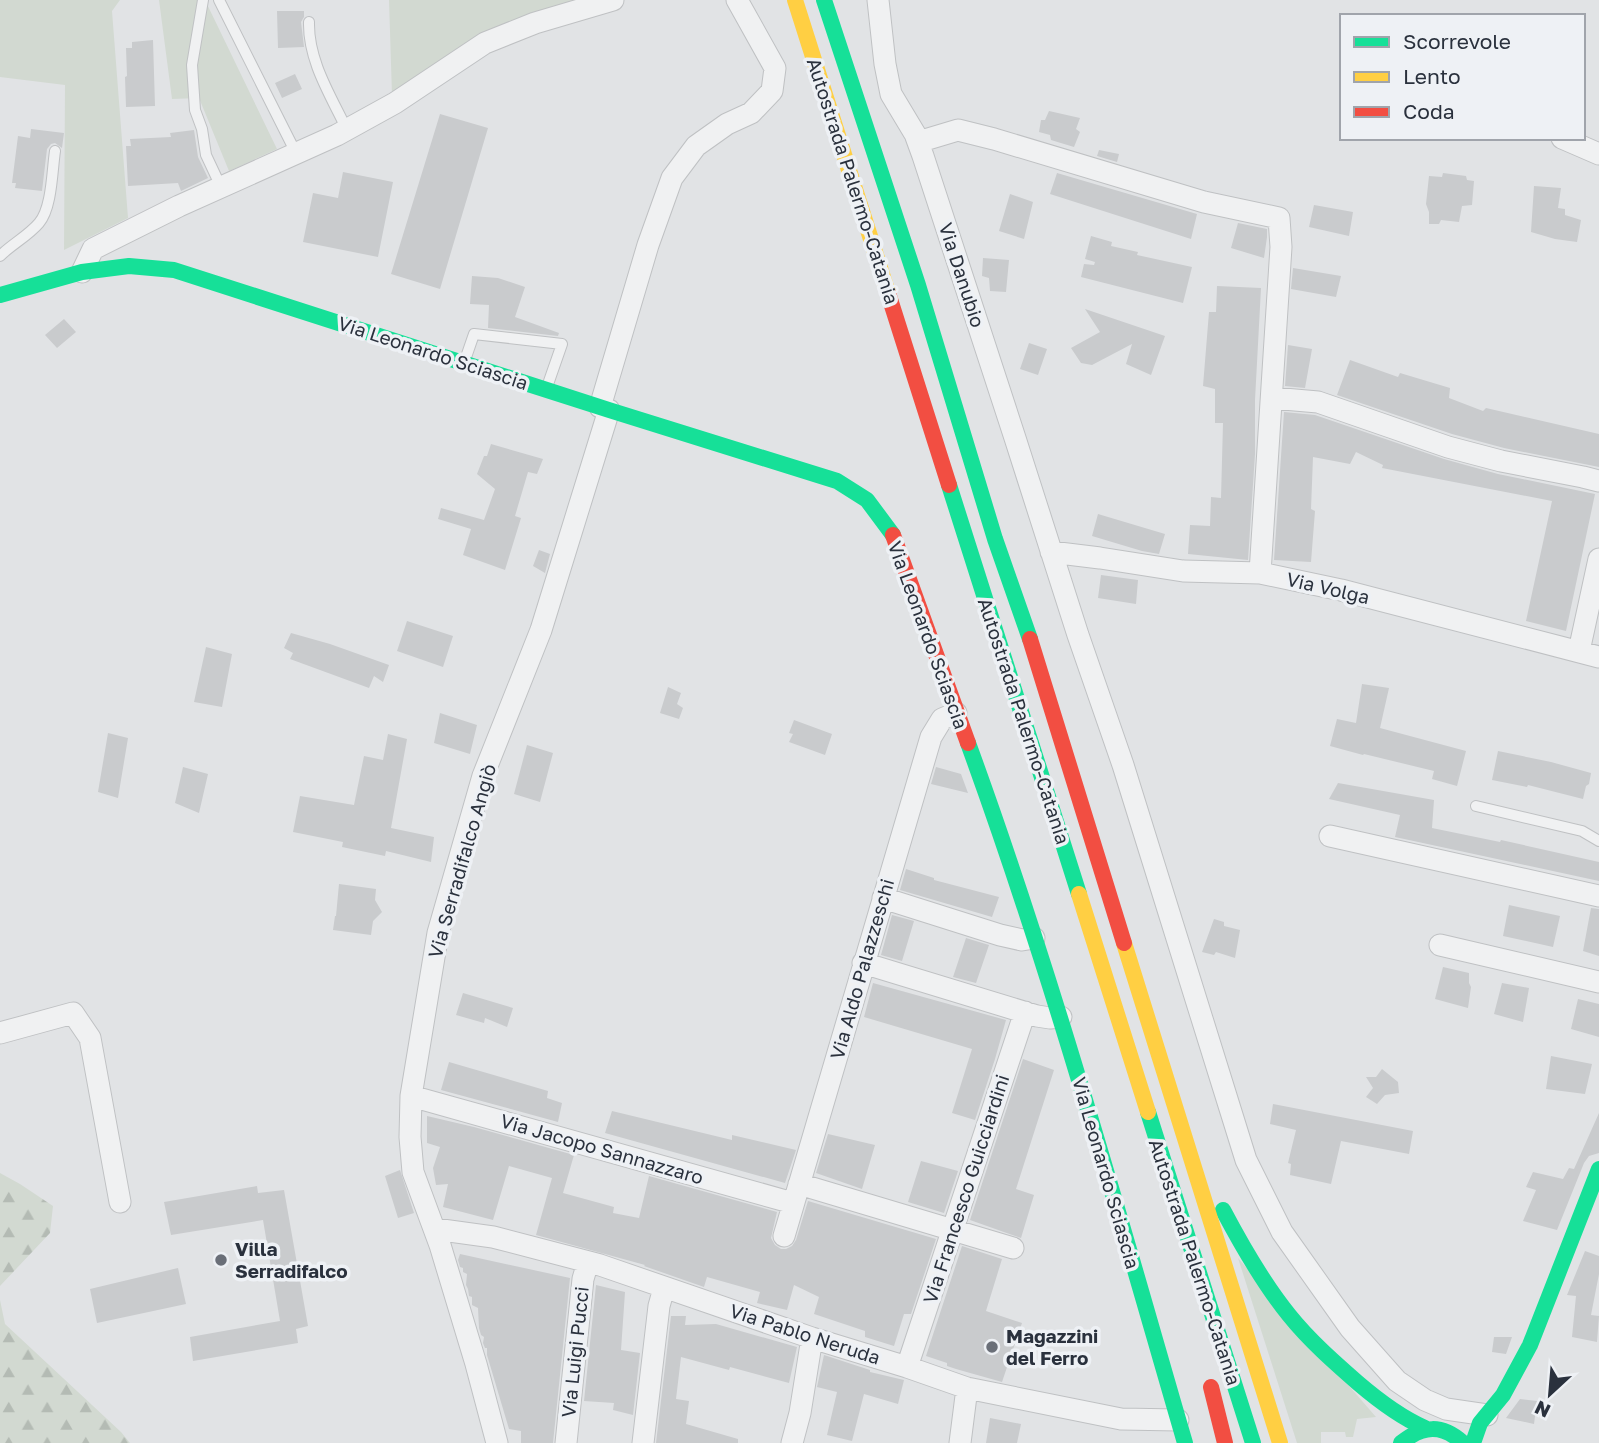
<svg xmlns="http://www.w3.org/2000/svg" width="1599" height="1443" viewBox="0 0 1599 1443" font-family="'Golos Text',sans-serif">
  <defs>
    <pattern id="forest-firs" width="22" height="20" patternUnits="userSpaceOnUse" patternTransform="scale(1.75)"><rect width="22" height="20" fill="#d2d9d1"/><path d="M5 1l3.5 6h-7zM16 11l3.5 6h-7z" fill="#b4bbb4"/></pattern>
  </defs>
  <rect width="100%" height="100%" fill="#e1e3e5"/>
  <path fill="#d2d9d1" d="M 0,0 L 120,0 L 112,11 L 128,218 L 64,250 L 65,85 L 0,77 Z
    M 159,0 L 205,0 L 277,149 L 229,171 L 199,98 L 172,99 Z
    M 389,0 L 597,0 L 392,95 Z
    M 1238,1258 L 1376,1417 L 1357,1419 L 1353,1437 L 1346,1437 L 1345,1432 L 1321,1432 L 1321,1443 L 1297,1443 Z"/>
  <path fill="url(#forest-firs)" d="M 0,1173 L 20,1184 L 53,1206 L 50,1233 L 0,1286 Z
    M 0,1300 L 5,1324 L 121,1432 L 130,1443 L 0,1443 Z"/>
  <path fill="#c9cbcd" d="M 277,11 L 304,11 L 304,17 L 301,22 L 304,47 L 278,48 Z
    M 153,40 L 155,106 L 126,107 L 125,77 L 127,76 L 126,48 L 132,48 L 132,42 Z
    M 295,74 L 302,89 L 282,98 L 275,83 Z
    M 1049,111 L 1080,118 L 1076,129 L 1080,132 L 1074,147 L 1051,140 L 1050,135 L 1039,132 L 1041,120 L 1045,120 Z
    M 440,114 L 488,128 L 440,289 L 391,274 Z
    M 31,129 L 64,133 L 62,148 L 55,143 L 51,144 L 47,149 L 42,191 L 15,188 L 16,183 L 12,183 L 18,136 L 30,138 Z
    M 194,130 L 198,157 L 208,178 L 181,191 L 178,183 L 128,186 L 126,146 L 131,146 L 130,139 L 171,137 L 170,133 Z
    M 1099,150 L 1119,154 L 1117,162 L 1097,156 Z
    M 343,172 L 393,182 L 378,257 L 303,242 L 313,193 L 338,198 Z
    M 1057,173 L 1197,214 L 1191,239 L 1050,194 Z
    M 1443,173 L 1466,176 L 1467,180 L 1474,181 L 1472,205 L 1462,206 L 1459,222 L 1441,220 L 1439,224 L 1429,224 L 1429,212 L 1426,204 L 1429,176 L 1442,177 Z
    M 1534,186 L 1561,188 L 1558,208 L 1565,209 L 1565,215 L 1581,220 L 1577,242 L 1555,239 L 1531,232 Z
    M 1010,194 L 1033,202 L 1024,239 L 999,231 Z
    M 1314,205 L 1353,212 L 1349,236 L 1309,227 Z
    M 1238,223 L 1267,229 L 1267,237 L 1264,258 L 1231,248 Z
    M 1091,236 L 1112,242 L 1111,246 L 1138,252 L 1137,255 L 1192,267 L 1183,303 L 1081,277 L 1084,264 L 1094,265 L 1095,262 L 1085,259 Z
    M 983,258 L 1009,260 L 1006,292 L 990,291 L 989,278 L 982,276 Z
    M 1293,268 L 1341,276 L 1336,297 L 1291,289 Z
    M 472,276 L 498,278 L 525,287 L 515,317 L 559,333 L 558,336 L 488,328 L 489,305 L 470,304 Z
    M 1217,286 L 1261,288 L 1255,400 L 1255,454 L 1248,560 L 1188,554 L 1190,525 L 1210,526 L 1211,497 L 1221,498 L 1223,423 L 1215,423 L 1215,389 L 1203,386 L 1209,312 L 1216,312 Z
    M 1085,309 L 1165,336 L 1151,375 L 1126,364 L 1132,344 L 1092,365 L 1081,363 L 1071,348 L 1100,332 Z
    M 64,319 L 76,332 L 57,348 L 45,335 Z
    M 1029,343 L 1047,349 L 1038,375 L 1020,369 Z
    M 1288,345 L 1312,349 L 1305,388 L 1285,386 Z
    M 1350,360 L 1398,377 L 1400,373 L 1450,388 L 1449,398 L 1483,411 L 1486,408 L 1599,434 L 1599,467 L 1504,448 L 1452,434 L 1337,395 Z
    M 1284,412 L 1315,415 L 1444,459 L 1498,474 L 1595,494 L 1566,631 L 1526,621 L 1552,501 L 1382,468 L 1383,465 L 1356,452 L 1350,464 L 1313,457 L 1311,509 L 1315,511 L 1311,562 L 1274,560 Z
    M 491,444 L 543,459 L 537,474 L 528,472 L 515,516 L 521,518 L 505,570 L 463,555 L 471,529 L 438,519 L 441,508 L 484,520 L 495,489 L 477,474 L 484,456 L 487,456 Z
    M 1098,514 L 1165,534 L 1159,554 L 1142,551 L 1092,536 Z
    M 539,550 L 550,554 L 545,573 L 533,566 Z
    M 1101,575 L 1138,580 L 1136,604 L 1098,598 Z
    M 407,621 L 453,636 L 443,667 L 397,651 Z
    M 291,633 L 330,644 L 389,665 L 383,682 L 374,676 L 369,688 L 290,659 L 293,653 L 284,648 Z
    M 206,647 L 232,654 L 222,707 L 194,702 Z
    M 1362,684 L 1389,688 L 1380,728 L 1466,751 L 1457,786 L 1432,779 L 1434,771 L 1364,754 L 1363,755 L 1330,746 L 1337,719 L 1356,723 Z
    M 668,687 L 681,693 L 677,704 L 683,708 L 679,719 L 660,713 Z
    M 440,713 L 477,725 L 470,754 L 434,743 Z
    M 794,720 L 832,734 L 825,755 L 789,742 L 793,734 L 789,733 Z
    M 108,733 L 128,738 L 118,798 L 98,792 Z
    M 388,734 L 407,739 L 391,828 L 434,837 L 431,862 L 386,851 L 385,856 L 342,847 L 343,842 L 293,832 L 300,796 L 354,805 L 364,756 L 383,760 Z
    M 527,745 L 553,753 L 540,802 L 514,794 Z
    M 1498,751 L 1551,762 L 1591,773 L 1589,784 L 1586,786 L 1583,799 L 1528,785 L 1527,787 L 1492,780 Z
    M 183,767 L 208,774 L 199,813 L 175,803 Z
    M 936,767 L 961,774 L 968,793 L 931,784 Z
    M 1338,783 L 1434,800 L 1432,828 L 1500,842 L 1501,840 L 1599,862 L 1599,881 L 1395,837 L 1400,815 L 1329,799 Z
    M 906,869 L 934,878 L 934,880 L 999,897 L 992,917 L 900,890 Z
    M 339,884 L 376,889 L 375,900 L 382,912 L 373,921 L 371,935 L 333,930 L 335,916 L 336,916 Z
    M 1509,905 L 1560,916 L 1553,947 L 1503,936 Z
    M 1591,908 L 1599,909 L 1599,956 L 1583,951 Z
    M 892,915 L 914,921 L 902,961 L 881,955 Z
    M 1214,919 L 1224,922 L 1224,926 L 1240,930 L 1235,958 L 1216,952 L 1214,955 L 1202,952 Z
    M 966,938 L 989,945 L 976,983 L 953,977 Z
    M 1443,967 L 1469,973 L 1469,983 L 1471,987 L 1468,1008 L 1435,999 Z
    M 873,983 L 1006,1020 L 995,1059 L 975,1120 L 952,1113 L 972,1049 L 864,1017 Z
    M 1502,983 L 1529,988 L 1523,1022 L 1494,1014 Z
    M 463,993 L 513,1008 L 507,1027 L 485,1018 L 484,1023 L 456,1015 Z
    M 1578,999 L 1599,1004 L 1599,1037 L 1571,1029 Z
    M 1551,1056 L 1592,1064 L 1585,1094 L 1546,1089 Z
    M 1023,1059 L 1054,1070 L 1016,1189 L 1034,1195 L 1021,1238 L 970,1220 Z
    M 449,1062 L 548,1091 L 547,1098 L 562,1103 L 558,1122 L 441,1090 Z
    M 1382,1069 L 1398,1082 L 1399,1093 L 1385,1095 L 1377,1104 L 1366,1097 L 1373,1088 L 1366,1077 L 1376,1077 Z
    M 1273,1104 L 1413,1131 L 1409,1154 L 1341,1141 L 1331,1184 L 1290,1175 L 1291,1164 L 1288,1163 L 1296,1130 L 1270,1124 Z
    M 612,1111 L 732,1140 L 732,1135 L 796,1150 L 785,1183 L 605,1133 Z
    M 1599,1113 L 1599,1153 L 1589,1156 L 1584,1163 L 1557,1230 L 1523,1221 L 1536,1190 L 1526,1187 L 1533,1172 L 1563,1179 L 1569,1168 L 1574,1169 Z
    M 427,1116 L 474,1127 L 574,1155 L 563,1193 L 614,1207 L 613,1213 L 639,1218 L 649,1176 L 777,1212 L 771,1238 L 775,1245 L 781,1249 L 786,1249 L 792,1246 L 796,1240 L 808,1201 L 936,1239 L 911,1314 L 904,1314 L 894,1346 L 865,1337 L 865,1331 L 814,1314 L 819,1297 L 794,1285 L 787,1310 L 757,1303 L 760,1292 L 707,1277 L 704,1287 L 644,1266 L 645,1265 L 536,1235 L 552,1178 L 509,1166 L 493,1220 L 443,1207 L 448,1184 L 436,1185 L 433,1168 L 440,1147 L 427,1143 Z
    M 828,1134 L 875,1145 L 862,1189 L 816,1173 Z
    M 921,1161 L 958,1171 L 944,1213 L 908,1202 Z
    M 400,1170 L 414,1213 L 398,1218 L 385,1176 Z
    M 257,1186 L 258,1193 L 284,1190 L 308,1326 L 296,1329 L 298,1343 L 193,1361 L 190,1337 L 280,1321 L 263,1220 L 171,1235 L 164,1202 Z
    M 962,1246 L 1002,1259 L 986,1311 L 1022,1323 L 1002,1382 L 956,1369 L 947,1366 L 947,1363 L 926,1356 Z
    M 1585,1251 L 1599,1256 L 1599,1274 L 1591,1315 L 1599,1316 L 1597,1342 L 1572,1337 L 1576,1296 L 1567,1295 Z
    M 460,1254 L 570,1278 L 553,1443 L 521,1443 L 521,1431 L 509,1429 L 487,1355 L 487,1348 L 485,1348 L 483,1343 L 484,1337 L 481,1335 L 479,1328 L 478,1308 L 472,1305 L 472,1297 L 469,1296 L 468,1289 L 466,1285 L 467,1274 L 463,1272 L 463,1268 L 460,1267 L 458,1260 Z
    M 178,1268 L 186,1304 L 97,1323 L 90,1289 Z
    M 596,1285 L 625,1292 L 621,1350 L 640,1353 L 633,1415 L 613,1410 L 614,1403 L 584,1401 Z
    M 671,1316 L 686,1316 L 685,1325 L 716,1324 L 797,1347 L 789,1383 L 730,1367 L 729,1370 L 681,1357 L 676,1399 L 689,1401 L 686,1424 L 738,1439 L 738,1443 L 656,1443 Z
    M 1494,1337 L 1512,1337 L 1506,1354 L 1492,1352 Z
    M 824,1355 L 870,1370 L 870,1372 L 904,1380 L 898,1404 L 864,1394 L 852,1441 L 827,1435 L 837,1392 L 817,1387 Z
    M 1520,1399 L 1537,1401 L 1534,1424 L 1506,1418 Z
    M 990,1418 L 1021,1424 L 1017,1443 L 986,1443 Z"/>
  <g fill="none" stroke-linecap="round" stroke-linejoin="round">
    <g stroke="#bfc1c3" stroke-width="12">
      <path id="lane" d="M 203,0 L 192,65 L 195,110 L 202,129 L 206,155 L 221,187
        M 219,0 L 296,153
        M 309,22 C 308,61 331,96 347,130
        M 0,256 C 12,244 28,236 39,223 C 52,208 52,171 55,151
        M 464,363 L 474,334 L 562,344 L 547,387
        M 1476,806 L 1582,831 L 1599,841"/>
    </g>
    <g stroke="#bfc1c3" stroke-width="23">
      <path id="street" d="M 878,0 L 885,64 L 891,94 L 915,134 L 923,156 L 1015,438 L 1078,635 L 1123,765 L 1246,1160 L 1282,1232 L 1350,1328 L 1397,1381 L 1425,1400 L 1446,1409 L 1487,1415
        M 1562,138 L 1599,154
        M 918,142 L 958,130 L 994,139 L 1204,202 L 1279,218 L 1281,247 L 1260,573
        M 82,272 L 93,249 L 179,206 L 337,135 L 395,103 L 485,43 L 535,23 L 613,0
        M 1272,398 L 1318,402 L 1448,447 L 1501,461 L 1583,477 L 1599,481
        M 600,407 L 648,245 L 672,178 L 696,146 L 727,124 L 751,113 L 772,91 L 775,68 L 737,0
        M 1051,552 L 1100,558 L 1183,571 L 1260,573 L 1341,590 L 1599,657
        M 1579,651 L 1599,559
        M 1330,836 L 1599,896
        M 883,898 L 1000,935 L 1022,940 L 1034,938
        M 1440,945 L 1599,982
        M 863,963 L 1037,1016 L 1050,1018 L 1061,1017
        M 0,1033 L 73,1013 L 90,1038 L 120,1202
        M 411,1096 L 793,1203
        M 799,1184 L 1013,1248
        M 435,1229 L 493,1237 L 600,1265 L 812,1338 L 907,1367 L 967,1388 L 1121,1419 L 1178,1420
        M 784,1236 L 931,737 L 942,719 L 956,713
        M 907,1367 L 1025,1012
        M 497,1443 L 476,1364 L 440,1245 L 413,1172 L 410,1137 L 411,1096 L 438,933 L 483,776 L 541,630 L 609,410
        M 566,1443 L 583,1279 L 588,1262
        M 643,1443 L 659,1306 L 664,1288
        M 792,1443 L 800,1413 L 812,1338
        M 960,1443 L 967,1388"/>
    </g>
    <use href="#lane" stroke="#f0f1f2" stroke-width="10"/>
    <use href="#street" stroke="#f0f1f2" stroke-width="21"/>
    <path stroke="#16e098" stroke-width="16" d="M 824,0 L 918,285 L 995,539 L 1030,639
      M 0,295 L 82,272 L 129,266 L 174,270 L 609,410 L 837,481 L 867,500 L 893,535
      M 949,485 L 1079,894
      M 968,743 C 1052,973 1117,1209 1185,1443
      M 1148,1112 L 1253,1443
      M 1223,1210 C 1242,1246 1263,1283 1289,1315 C 1309,1340 1334,1362 1358,1383 C 1379,1401 1400,1417 1425,1428
      M 1401,1443 C 1423,1425 1442,1424 1463,1443
      M 1473,1443 L 1480,1423 L 1503,1395 L 1530,1345 L 1599,1169"/>
    <path stroke="#ffcf43" stroke-width="16" d="M 795,0 L 888,293
      M 1079,894 L 1148,1112
      M 1124,943 L 1280,1443"/>
    <path stroke="#f24e42" stroke-width="16" d="M 888,293 L 949,485
      M 893,535 L 968,743
      M 1030,639 L 1124,943
      M 1211,1387 L 1225,1443"/>
  </g>
  <g fill="#6a6f78" stroke="#eef1f5" stroke-width="2.5">
    <circle cx="221" cy="1260" r="7"/>
    <circle cx="992" cy="1347" r="7"/>
  </g>
  <g text-anchor="middle" stroke-width="7" stroke-linejoin="round" paint-order="stroke">
    <g font-size="19" fill="#2a313d" stroke="#eef1f5">
      <text transform="translate(853 181) rotate(72)" y="7">Autostrada Palermo-Catania</text>
      <text transform="translate(962 275) rotate(72)" y="7">Via Danubio</text>
      <text transform="translate(433 353) rotate(18)" y="7">Via Leonardo Sciascia</text>
      <text transform="translate(1328 588) rotate(13)" y="7">Via Volga</text>
      <text transform="translate(928 635) rotate(70)" y="7">Via Leonardo Sciascia</text>
      <text transform="translate(1024 721) rotate(72)" y="7">Autostrada Palermo-Catania</text>
      <text transform="translate(462 861) rotate(-74)" y="7">Via Serradifalco Angiò</text>
      <text transform="translate(862 969) rotate(-74)" y="7">Via Aldo Palazzeschi</text>
      <text transform="translate(602 1149) rotate(16)" y="7">Via Jacopo Sannazzaro</text>
      <text transform="translate(1106 1173) rotate(74)" y="7">Via Leonardo Sciascia</text>
      <text transform="translate(966 1189) rotate(-72)" y="7">Via Francesco Guicciardini</text>
      <text transform="translate(1195 1262) rotate(72)" y="7">Autostrada Palermo-Catania</text>
      <text transform="translate(805 1334) rotate(18)" y="7">Via Pablo Neruda</text>
      <text transform="translate(575 1352) rotate(-84)" y="7">Via Luigi Pucci</text>
    </g>
    <g font-size="19" font-weight="bold" fill="#2a313d" stroke="#eef1f5" text-anchor="start">
      <text x="235" y="1256">Villa<tspan x="235" dy="22">Serradifalco</tspan></text>
      <text x="1006" y="1343">Magazzini<tspan x="1006" dy="22">del Ferro</tspan></text>
    </g>
  </g>
  <rect x="1340" y="14" width="245" height="126" fill="#eef1f5" stroke="#a0a4ab" stroke-width="2"/>
  <rect x="1354" y="37" width="35" height="10" fill="#16e098" stroke="#a0a4ab" stroke-width="2"/>
  <text x="1403" y="49" font-size="21" fill="#2a313d">Scorrevole</text>
  <rect x="1354" y="72" width="35" height="10" fill="#ffcf43" stroke="#a0a4ab" stroke-width="2"/>
  <text x="1403" y="84" font-size="21" fill="#2a313d">Lento</text>
  <rect x="1354" y="107" width="35" height="10" fill="#f24e42" stroke="#a0a4ab" stroke-width="2"/>
  <text x="1403" y="119" font-size="21" fill="#2a313d">Coda</text>
  <g transform="translate(1550 1394) rotate(206)" stroke="#eef1f5" stroke-width="5" paint-order="stroke">
  <path d="M0-5L12 26L0 18L-12 26Z" fill="#2a313d"/>
  <text y="-10" font-size="19" font-weight="bold" text-anchor="middle" fill="#2a313d">N</text>
  </g>
</svg>
